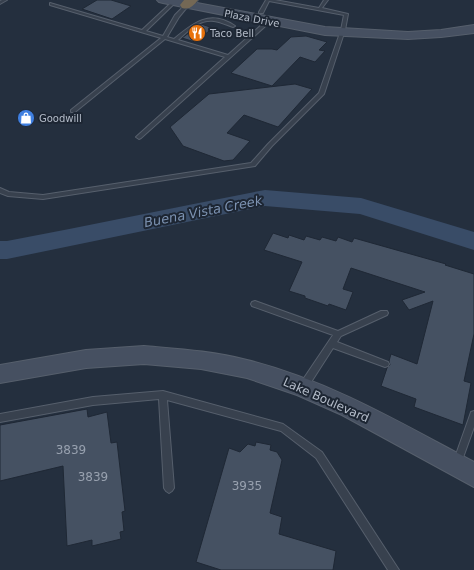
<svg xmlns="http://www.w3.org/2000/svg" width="474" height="570" viewBox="0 0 474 570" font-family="'DejaVu Sans',sans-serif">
  <rect width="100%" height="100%" fill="#242f3e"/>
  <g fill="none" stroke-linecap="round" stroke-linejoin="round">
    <path fill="#394c67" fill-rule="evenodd" d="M 265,190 L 361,198 L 474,232 L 474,250 L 360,214 L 265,206 L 7,259 L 0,259 L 0,241 L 7,241 C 93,225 179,206 265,190 Z"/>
  </g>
  <path fill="#455162" stroke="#1f2835" d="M 97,0 L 111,0 L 131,6 L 112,19 L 82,9 Z
    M 201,24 L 213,28 L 195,42 L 182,38 Z
    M 306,36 L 327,42 L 319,50 L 325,51 L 315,62 L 300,57 L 272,86 L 231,73 L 257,49 L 272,49 L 277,50 L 291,37 Z
    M 295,84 L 312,89 L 278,127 L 244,115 L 227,133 L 250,141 L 233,160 L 224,161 L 183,146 L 170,127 L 209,94 Z
    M 273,233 L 288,238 L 289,235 L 304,240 L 306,236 L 320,240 L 322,237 L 336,241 L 338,237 L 352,242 L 354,238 L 446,264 L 445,265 L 474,274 L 474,334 L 464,381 L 471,383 L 463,425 L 414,407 L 416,399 L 381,386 L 387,368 L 390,365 L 389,361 L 391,354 L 417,364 L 433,301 L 409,310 L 402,300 L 425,292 L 351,268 L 343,289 L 353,292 L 346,310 L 329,304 L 328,306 L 305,298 L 305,296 L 289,291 L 302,262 L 264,250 Z
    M 87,409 L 88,417 L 107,412 L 111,443 L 117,442 L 125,511 L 122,512 L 124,531 L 120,532 L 121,539 L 92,546 L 92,540 L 67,546 L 63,466 L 0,481 L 0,425 Z
    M 256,442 L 271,445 L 270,450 L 277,452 L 282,460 L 270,513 L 282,517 L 279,534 L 336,551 L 333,570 L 221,570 L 196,562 L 229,448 L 240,452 L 248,444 L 255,446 Z"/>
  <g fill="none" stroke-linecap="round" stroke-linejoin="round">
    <g stroke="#565f6c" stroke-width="2">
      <path id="lane" d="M 2,0 L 7,0 L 0,4 L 0,1 Z
        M 266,0 L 275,0 L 319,8 L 324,0 L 328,0 L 322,8 L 348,14 L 345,30 L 324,94 L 272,146 L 255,166 L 43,199 L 8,196 L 0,193 L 0,188 L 9,192 L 43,195 L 251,163 L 268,144 L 319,93 L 341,30 L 344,15 L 269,1 L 263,13 L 259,13 L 259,12 Z
        M 172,2 L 175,3 L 146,31 L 163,36 L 175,15 L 186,4 L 188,4 L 188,6 L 179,17 L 167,37 L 174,39 C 193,23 210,9 235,26 L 233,27 C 227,25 221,22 214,21 C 199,19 188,31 178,40 L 228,55 L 267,20 L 271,21 L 141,138 L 139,139 L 136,137 L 225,57 L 165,39 L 75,112 L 71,112 L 71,110 L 161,38 L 50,5 L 50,3 L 142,30 Z
        M 255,301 L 338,331 L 381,311 L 387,311 L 388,313 L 387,315 L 341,336 L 337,342 L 388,362 L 389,364 L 388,366 L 385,367 L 333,348 L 306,390 L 303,391 L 300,390 L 299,387 L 300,384 L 333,335 L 252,306 L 251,304 L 252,302 Z
        M 163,391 L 283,424 L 322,452 L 399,570 L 388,570 L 316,458 L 281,431 L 167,400 L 174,488 L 172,491 L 169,493 L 166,491 L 164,488 L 159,399 L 93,405 L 0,422 L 0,414 L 93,397 Z
        M 474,411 L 474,427 L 460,466 L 457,467 L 454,466 L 453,463 L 470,415 L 471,412 Z"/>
    </g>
    <g stroke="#565f6c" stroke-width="2">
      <path id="secondary" d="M 157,0 L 181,0 L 325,27 L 408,32 L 441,30 L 474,25 L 474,33 L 441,37 L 408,39 L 325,35 L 163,3 L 159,2 Z
        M 144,346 C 178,349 213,351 247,360 C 328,380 401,423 474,462 L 474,487 L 342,415 L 297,395 L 247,378 L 201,369 L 144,364 L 86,368 L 0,383 L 0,365 L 86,350 Z"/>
    </g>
    <g stroke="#434c59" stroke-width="2">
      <path id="highway" d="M 184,0 L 198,0 C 193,6 190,10 182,8 L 180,5 Z"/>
    </g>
    <use href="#lane" fill="#38414e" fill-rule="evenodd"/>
    <use href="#secondary" fill="#465061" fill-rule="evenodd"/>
    <use href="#highway" fill="#746855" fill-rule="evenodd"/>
  </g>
  <defs>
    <g id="restaurant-disc" transform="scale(0.9)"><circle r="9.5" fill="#e8710a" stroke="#1d2633"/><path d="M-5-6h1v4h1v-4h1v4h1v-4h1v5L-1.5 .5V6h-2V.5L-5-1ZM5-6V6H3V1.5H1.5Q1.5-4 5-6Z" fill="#fff"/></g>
    <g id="shop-disc" transform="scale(0.9)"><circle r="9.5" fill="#3f7fe0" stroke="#1d2633"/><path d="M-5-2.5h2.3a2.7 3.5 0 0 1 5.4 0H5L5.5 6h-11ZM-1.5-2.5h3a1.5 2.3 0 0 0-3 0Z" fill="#fff"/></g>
  </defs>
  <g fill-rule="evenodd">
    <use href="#restaurant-disc" x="197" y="33"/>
    <use href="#shop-disc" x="26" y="118"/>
  </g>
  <g text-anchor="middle" stroke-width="4" stroke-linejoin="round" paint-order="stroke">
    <g font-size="10" fill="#b4bcc9" stroke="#1d2633">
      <text transform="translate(252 18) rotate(11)" y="4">Plaza Drive</text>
    </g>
    <g font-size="10" fill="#b4bcc9" stroke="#1d2633" text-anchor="start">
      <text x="210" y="37">Taco Bell</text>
      <text x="39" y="122">Goodwill</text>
    </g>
    <g font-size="12" fill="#b4bcc9" stroke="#1d2633">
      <text transform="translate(326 400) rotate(24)" y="4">Lake Boulevard</text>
    </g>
    <g font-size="12" fill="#98a1af">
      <text x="71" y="454">3839</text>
      <text x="93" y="481">3839</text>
      <text x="247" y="490">3935</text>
    </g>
    <g font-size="13" font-style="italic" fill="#7c92b1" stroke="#1d2633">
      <text transform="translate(203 211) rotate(-11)" y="5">Buena Vista Creek</text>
    </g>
  </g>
</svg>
